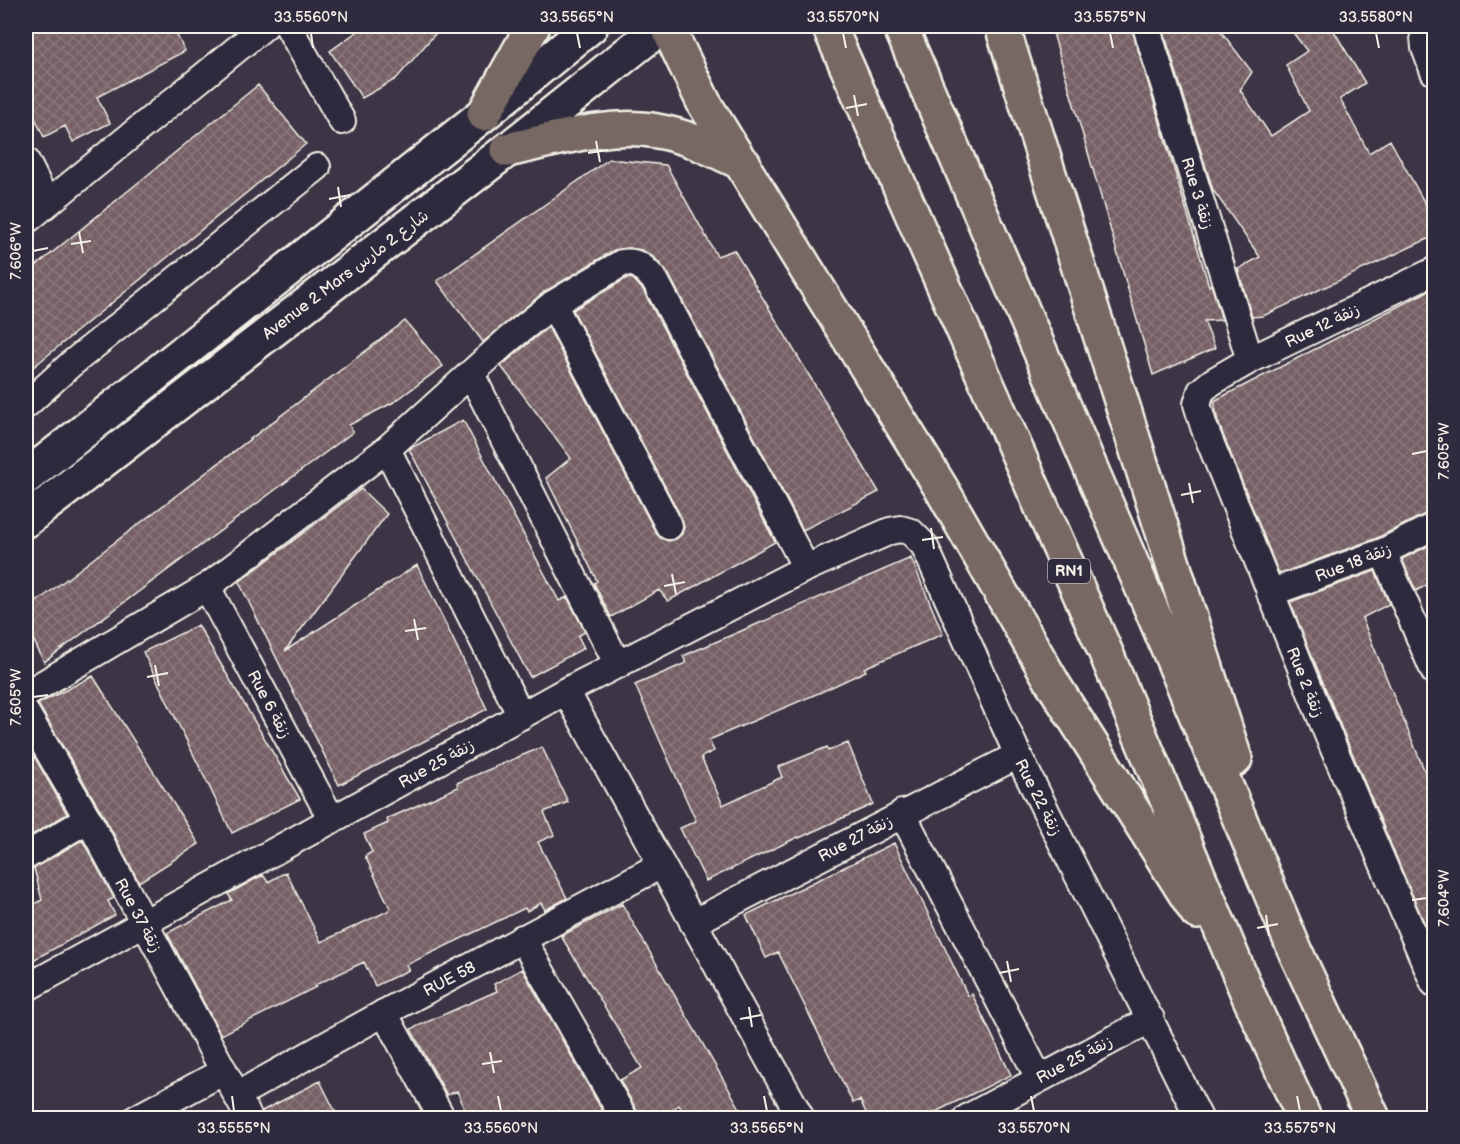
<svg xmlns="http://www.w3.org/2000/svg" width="1460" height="1144" viewBox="0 0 1460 1144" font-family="'Balsamiq Sans','Playpen Sans Arabic',sans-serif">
  <defs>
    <pattern id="building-cross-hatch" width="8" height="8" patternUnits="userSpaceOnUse" patternTransform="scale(1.5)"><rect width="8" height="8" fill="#766065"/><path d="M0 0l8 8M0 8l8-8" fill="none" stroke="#8a777b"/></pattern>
  </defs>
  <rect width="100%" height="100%" fill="#3d3545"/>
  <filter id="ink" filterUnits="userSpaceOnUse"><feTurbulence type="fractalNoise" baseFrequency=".0167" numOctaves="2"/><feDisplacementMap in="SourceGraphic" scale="12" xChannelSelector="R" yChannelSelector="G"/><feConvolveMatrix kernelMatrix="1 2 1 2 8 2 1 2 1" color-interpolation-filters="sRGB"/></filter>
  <g filter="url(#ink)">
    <path fill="url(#building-cross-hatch)" stroke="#f4f1e8" stroke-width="1.5" d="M 26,26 L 172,26 L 185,51 L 97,97 L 110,123 L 73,142 L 65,126 L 44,137 L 26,100 Z
      M 365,26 L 442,26 L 396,79 L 362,98 L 330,51 Z
      M 1051,26 L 1131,26 L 1209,286 L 1211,284 L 1222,320 L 1204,321 L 1215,348 L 1153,375 Z
      M 1162,26 L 1217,26 L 1252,72 L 1240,90 L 1271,136 L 1309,111 L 1286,65 L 1307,51 L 1288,26 L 1331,26 L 1365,83 L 1340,99 L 1369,153 L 1390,140 L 1434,220 L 1434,236 L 1263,316 L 1252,317 L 1238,269 L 1260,257 L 1213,190 Z
      M 258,85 L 306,144 L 26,373 L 26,274 Z
      M 609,159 L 666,165 L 717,256 L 734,250 L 879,492 L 803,530 L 669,275 L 655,258 L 642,250 L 629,248 L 614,250 L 544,292 L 483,342 L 437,281 Z
      M 627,278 L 633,279 L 643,290 L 775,542 L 668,601 L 659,590 L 611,617 L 594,583 L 597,581 L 546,478 L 571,458 L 501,366 L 548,327 L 656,533 L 661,538 L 668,541 L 676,539 L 682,534 L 684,527 L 682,519 L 573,310 Z
      M 1434,288 L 1434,511 L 1427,513 L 1377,538 L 1279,574 L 1218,422 L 1214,401 Z
      M 405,321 L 443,366 L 394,402 L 349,425 L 353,432 L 44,662 L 26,624 L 26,610 Z
      M 463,420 L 559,601 L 567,597 L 585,632 L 578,636 L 584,648 L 530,677 L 409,449 Z
      M 361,489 L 387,514 L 285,651 L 417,565 L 487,709 L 339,785 L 239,582 Z
      M 1434,543 L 1434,581 L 1416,591 L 1402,559 Z
      M 911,558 L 943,634 L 864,668 L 866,671 L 821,692 L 709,740 L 714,751 L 701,757 L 723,805 L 782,777 L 778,767 L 827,747 L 828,751 L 848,743 L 873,804 L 799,838 L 798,837 L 706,881 L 680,828 L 696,821 L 635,685 L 686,663 L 683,656 Z
      M 1375,571 L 1389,604 L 1362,618 L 1434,794 L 1434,946 L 1342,729 L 1290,602 Z
      M 198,625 L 300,799 L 232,833 L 143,652 Z
      M 93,676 L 199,844 L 139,882 L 105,818 L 38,704 Z
      M 26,742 L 67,814 L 27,838 L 26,834 Z
      M 542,747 L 568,802 L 544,812 L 554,835 L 538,842 L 567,898 L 545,910 L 541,903 L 527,911 L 525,908 L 406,965 L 409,970 L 375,986 L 364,962 L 315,985 L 316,987 L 221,1035 L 167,933 L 232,900 L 228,894 L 263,875 L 268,882 L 286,872 L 321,942 L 388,911 L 390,908 L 365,856 L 372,852 L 364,834 L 388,823 L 387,819 L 458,787 L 457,783 Z
      M 82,840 L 114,898 L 108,901 L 115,915 L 26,964 L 26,908 L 42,900 L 34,868 Z
      M 894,843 L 968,996 L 972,994 L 1011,1075 L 921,1119 L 869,1119 L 860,1100 L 853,1103 L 778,952 L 766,958 L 746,915 Z
      M 622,904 L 746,1119 L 687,1119 L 679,1105 L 658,1119 L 639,1119 L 637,1111 L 620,1080 L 642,1068 L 561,936 Z
      M 522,969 L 607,1119 L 469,1119 L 457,1091 L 447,1095 L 411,1029 L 497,991 L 494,984 Z
      M 320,1081 L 339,1119 L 264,1119 L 262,1111 Z"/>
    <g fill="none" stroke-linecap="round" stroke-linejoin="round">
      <g stroke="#f4f1e8" stroke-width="30">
        <g id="street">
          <path d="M 288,26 L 342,121"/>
          <path d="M 1146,26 L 1250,360"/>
          <path d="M 1423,26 L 1425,48 L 1434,72"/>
          <path d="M 26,161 L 47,203"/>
          <path d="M 26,221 L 265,26"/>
          <path d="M 1434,271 L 1250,360 L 1212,382 L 1201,391 L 1197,404 L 1204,427 L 1328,735 L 1434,983"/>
          <path d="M 553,304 L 669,526"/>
          <path d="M 471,374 L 618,665"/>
          <path d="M 26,405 L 71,364 L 317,167"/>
          <path d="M 387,449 L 521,716"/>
          <path d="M 1383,552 L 1434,671"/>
          <path d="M 207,587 L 332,820"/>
          <path d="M 1270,593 L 1383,552 L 1434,526"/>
          <path d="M 566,691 L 801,1118"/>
          <path d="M 26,694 L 207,587 L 387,449 L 509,339 L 553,304 L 622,263 C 639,260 646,270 656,282 L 806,568"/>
          <path d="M 26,713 L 92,826 L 249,1118"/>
          <path d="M 902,813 L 1039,1078"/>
          <path d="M 26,856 L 88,819"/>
          <path d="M 693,923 L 1018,755"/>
          <path d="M 522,938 L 624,1118"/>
          <path d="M 26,988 L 566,691 L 806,568 L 890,531 L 901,529 L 911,532 L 924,545 L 1018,755 L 1199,1118"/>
          <path d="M 384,1013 L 442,1118"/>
          <path id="s1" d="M 237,1095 L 384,1013 L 661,865"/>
          <path d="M 137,1118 L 224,1071"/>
          <path d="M 967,1118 L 1151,1019"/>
        </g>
      </g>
      <g stroke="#f4f1e8" stroke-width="38">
        <path id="secondary" d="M 26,477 L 484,114 L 591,26
          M 26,520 L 507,150 L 662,26"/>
      </g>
      <g stroke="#f4f1e8" stroke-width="38">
        <path id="highway" d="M 667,26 L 704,103 L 941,488 L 1055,687 L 1197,912
          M 829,26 L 1106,653 L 1247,992 L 1304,1118
          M 900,26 L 1157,622 L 1296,953 L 1373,1118
          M 1002,26 L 1235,759
          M 484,114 L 533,26
          M 507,150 C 554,140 609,122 657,131 C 688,136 716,151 744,164"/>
      </g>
      <use href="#street" stroke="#2f2a3d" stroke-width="26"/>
      <use href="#secondary" stroke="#2f2a3d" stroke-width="33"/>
      <use href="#highway" stroke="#776864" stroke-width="33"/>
    </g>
  </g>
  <path fill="none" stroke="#f4f1e8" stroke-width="2" d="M 311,33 L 313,48M 577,33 L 580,48M 843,33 L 846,48M 1110,33 L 1113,48M 1376,33 L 1379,48M 854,95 L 858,116M 846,108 L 867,104M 596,141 L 600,162M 588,153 L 608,150M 338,187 L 341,207M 329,199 L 350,195M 79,232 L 83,253M 71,244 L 91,241M 33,251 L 48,248M 1412,454 L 1427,451M 1189,483 L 1193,503M 1181,495 L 1201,491M 931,528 L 934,549M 922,540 L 943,537M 672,574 L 676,594M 664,586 L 685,582M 414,619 L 418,640M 405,631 L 426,628M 155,665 L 159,686M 147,677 L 168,673M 33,697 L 48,695M 1412,900 L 1427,898M 1266,915 L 1269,936M 1257,928 L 1278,924M 1007,961 L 1011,982M 999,973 L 1019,969M 749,1007 L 752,1027M 740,1019 L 761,1015M 490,1052 L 494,1073M 482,1064 L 502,1061M 232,1096 L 234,1111M 498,1096 L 501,1111M 764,1096 L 767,1111M 1031,1096 L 1034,1111M 1297,1096 L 1300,1111"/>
  <g text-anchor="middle" stroke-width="4.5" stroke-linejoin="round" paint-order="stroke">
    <rect fill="#2f2a3d" stroke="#b9b5b5" stroke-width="1.5" x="1048" y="559" width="42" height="24" rx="4.5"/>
    <g font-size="15" font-weight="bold" fill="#f4f1e8">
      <text x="1069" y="576">RN1</text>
    </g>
    <g font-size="16" fill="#f4f1e8" stroke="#2f2a3d">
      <text transform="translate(1198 193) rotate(73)" y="6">Rue 3 زنقة</text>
      <text transform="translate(345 274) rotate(-37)" y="6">Avenue 2 Mars شارع 2 مارس</text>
      <text transform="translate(1322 325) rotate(-26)" y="6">Rue 12 زنقة</text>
      <text transform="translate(1353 562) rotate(-21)" y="6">Rue 18 زنقة</text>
      <text transform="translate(1306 682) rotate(68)" y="6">Rue 2 زنقة</text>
      <text transform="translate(270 704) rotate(62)" y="6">Rue 6 زنقة</text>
      <text transform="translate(436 763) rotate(-29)" y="6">Rue 25 زنقة</text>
      <text transform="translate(1039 797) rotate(63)" y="6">Rue 22 زنقة</text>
      <text transform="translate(855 838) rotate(-28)" y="6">Rue 27 زنقة</text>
      <text transform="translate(139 915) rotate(62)" y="6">Rue 37 زنقة</text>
      <text dy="6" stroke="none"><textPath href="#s1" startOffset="242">RUE 58</textPath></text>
      <text transform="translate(1074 1059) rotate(-28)" y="6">Rue 25 زنقة</text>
    </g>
  </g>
  <rect width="1460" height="1144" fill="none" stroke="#2f2a3d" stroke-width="66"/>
  <rect x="33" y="33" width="1394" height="1078" fill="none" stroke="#f4f1e8" stroke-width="2"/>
  <g font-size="15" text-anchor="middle" fill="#f4f1e8">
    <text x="311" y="22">33.5560°N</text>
    <text x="577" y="22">33.5565°N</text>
    <text x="843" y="22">33.5570°N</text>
    <text x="1110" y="22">33.5575°N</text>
    <text x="1376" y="22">33.5580°N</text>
    <text transform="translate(16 251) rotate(-90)" y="5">7.606°W</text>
    <text transform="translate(1444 451) rotate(-90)" y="5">7.605°W</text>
    <text transform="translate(16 697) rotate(-90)" y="5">7.605°W</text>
    <text transform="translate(1444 898) rotate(-90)" y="5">7.604°W</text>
    <text x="234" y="1133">33.5555°N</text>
    <text x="501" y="1133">33.5560°N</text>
    <text x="767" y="1133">33.5565°N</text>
    <text x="1034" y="1133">33.5570°N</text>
    <text x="1300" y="1133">33.5575°N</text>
  </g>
</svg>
